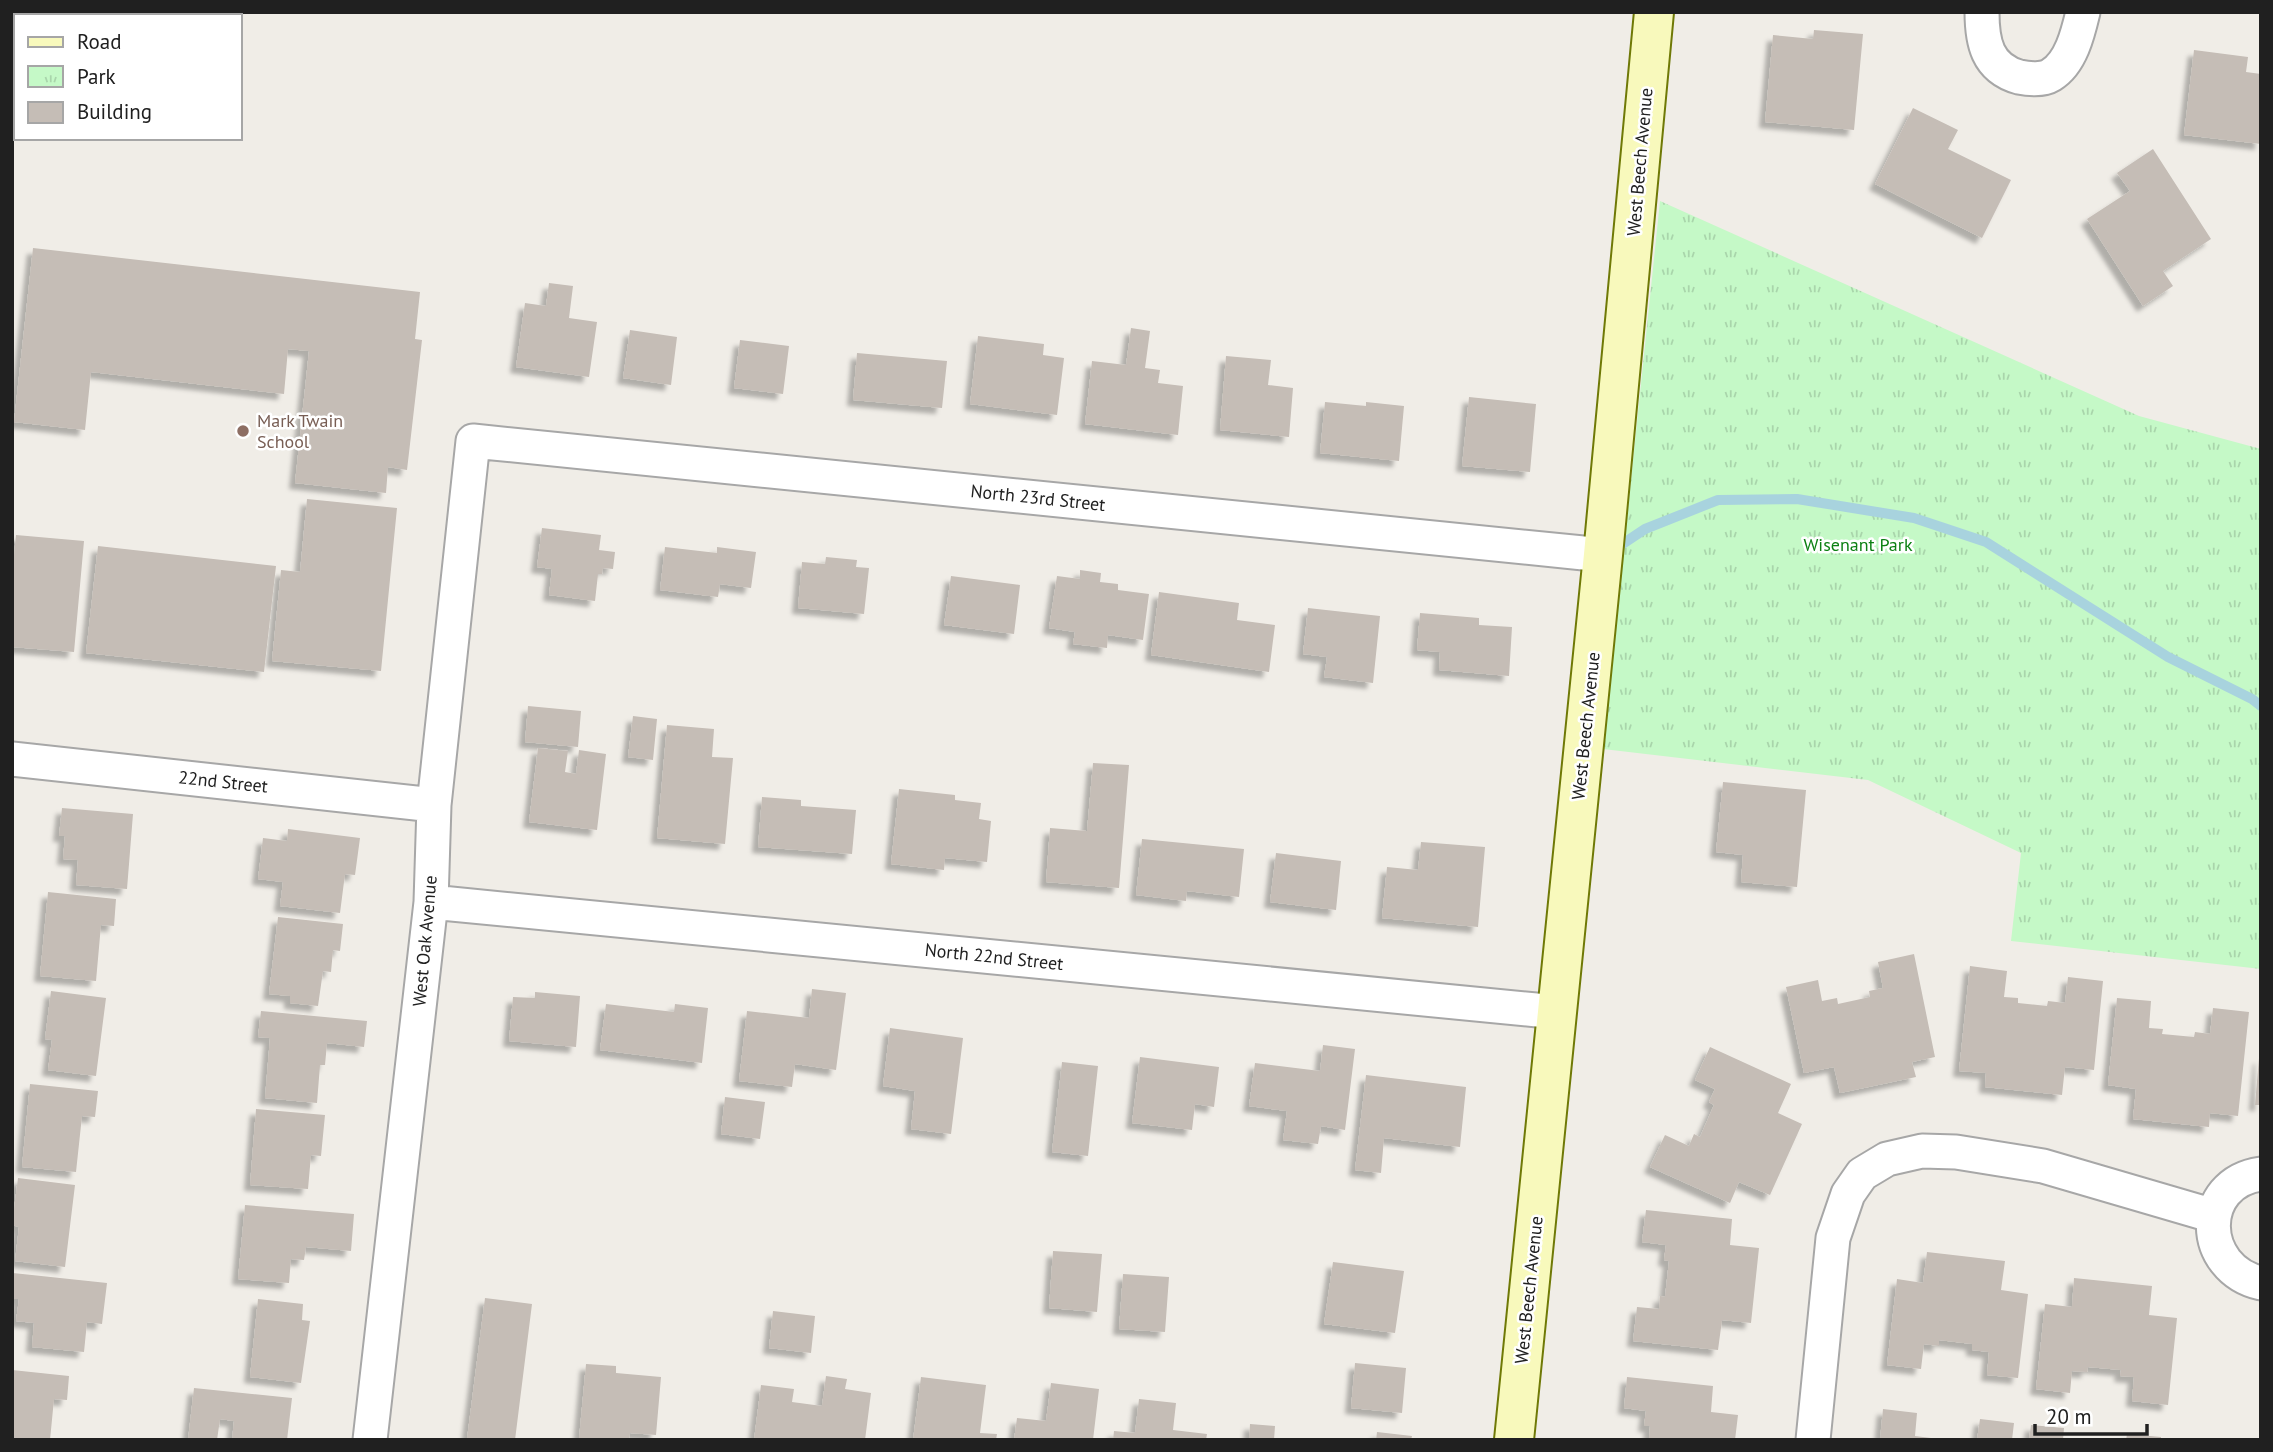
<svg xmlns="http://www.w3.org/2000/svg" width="2273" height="1452" viewBox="0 0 2273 1452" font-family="'PT Sans',sans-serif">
  <defs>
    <pattern id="park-tufts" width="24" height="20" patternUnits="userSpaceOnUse" patternTransform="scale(1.75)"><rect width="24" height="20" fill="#c5f9c7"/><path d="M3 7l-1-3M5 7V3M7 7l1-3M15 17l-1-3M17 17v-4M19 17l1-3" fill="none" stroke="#a9d5ab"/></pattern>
    <filter id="shadow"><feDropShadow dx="-6" dy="6" stdDeviation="2" flood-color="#0004"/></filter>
  </defs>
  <rect width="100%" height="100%" fill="#f0ede7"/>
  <path fill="url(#park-tufts)" d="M 1660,201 L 2139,416 L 2261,449 L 2261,969 L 2011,941 L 2021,853 L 1868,780 L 1603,749 Z"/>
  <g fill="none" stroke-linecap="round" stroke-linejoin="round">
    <path stroke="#a8d3de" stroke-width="10" d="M 1624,543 L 1645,529 L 1718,500 L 1797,499 L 1914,518 L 1986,542 L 2168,657 L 2252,699 L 2261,706"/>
  </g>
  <path fill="#c5bdb6" filter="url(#shadow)" d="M 1814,30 L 1863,34 L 1854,130 L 1765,122 L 1773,35 L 1813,39 Z
    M 2194,50 L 2248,57 L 2246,72 L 2261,74 L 2261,144 L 2184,135 Z
    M 1913,108 L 1958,130 L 1948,149 L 2011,180 L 1982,238 L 1875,184 Z
    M 2153,149 L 2211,239 L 2163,271 L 2173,286 L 2143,306 L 2087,219 L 2130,191 L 2117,173 Z
    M 33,248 L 420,292 L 415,339 L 422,340 L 407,470 L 388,467 L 386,493 L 295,483 L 309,351 L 288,349 L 284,394 L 91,372 L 85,430 L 14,422 Z
    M 549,283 L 573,286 L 569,318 L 597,322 L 589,377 L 516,367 L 525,303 L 546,306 Z
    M 1131,328 L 1150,331 L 1145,368 L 1160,370 L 1158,383 L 1183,386 L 1178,435 L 1085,424 L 1092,361 L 1126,365 Z
    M 630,330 L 677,337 L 671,385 L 623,378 Z
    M 978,336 L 1044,344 L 1043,355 L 1064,358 L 1057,415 L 970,404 Z
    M 740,340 L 789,346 L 783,394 L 734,388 Z
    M 857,353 L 947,361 L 942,408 L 853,400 Z
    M 1226,356 L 1271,360 L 1268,385 L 1293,388 L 1289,437 L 1220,430 Z
    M 1469,397 L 1536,404 L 1530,472 L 1462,466 Z
    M 1325,402 L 1366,406 L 1366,402 L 1404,406 L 1399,461 L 1320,453 Z
    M 307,499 L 397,508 L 381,671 L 272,661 L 281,570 L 300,572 Z
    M 542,528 L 601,535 L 599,550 L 615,552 L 613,569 L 603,568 L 602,574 L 598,574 L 595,601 L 549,595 L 552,569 L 537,567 Z
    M 16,535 L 84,541 L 74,652 L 12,647 L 12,576 Z
    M 98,546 L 276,566 L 264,672 L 86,653 Z
    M 665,547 L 717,553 L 717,547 L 756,552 L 751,588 L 720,584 L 718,597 L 660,590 Z
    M 826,557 L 857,560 L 856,567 L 869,568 L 864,614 L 798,608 L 802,562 L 825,564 Z
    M 1080,570 L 1101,573 L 1100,582 L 1118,584 L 1118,590 L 1149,594 L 1143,640 L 1108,635 L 1107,648 L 1073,644 L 1075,632 L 1049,628 L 1057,576 L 1080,579 Z
    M 951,576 L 1020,585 L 1014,634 L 944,625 Z
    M 1159,592 L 1239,603 L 1237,620 L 1275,625 L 1269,672 L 1151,655 Z
    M 1308,608 L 1380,616 L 1373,683 L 1324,677 L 1327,657 L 1303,654 Z
    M 1420,613 L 1479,618 L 1479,625 L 1512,627 L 1509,676 L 1439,670 L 1440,652 L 1417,650 Z
    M 528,706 L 581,711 L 578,747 L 525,742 Z
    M 633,716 L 657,719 L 653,760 L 628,757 Z
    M 667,725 L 714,729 L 712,757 L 733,758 L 725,844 L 657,838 Z
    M 538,748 L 568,751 L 565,772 L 576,774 L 579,750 L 606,754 L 597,830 L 529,822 Z
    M 1093,763 L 1129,765 L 1119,888 L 1046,882 L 1050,828 L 1087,831 Z
    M 1723,782 L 1806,790 L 1797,887 L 1741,882 L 1743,855 L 1716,852 Z
    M 899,789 L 955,795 L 955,800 L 981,803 L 979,819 L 991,821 L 987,862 L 945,858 L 944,870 L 891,864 Z
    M 762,797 L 801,800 L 801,806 L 856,810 L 852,854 L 758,847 Z
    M 62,808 L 133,814 L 127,889 L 76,885 L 78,860 L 63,859 L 65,836 L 59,836 Z
    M 288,829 L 360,838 L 355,875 L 345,874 L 340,913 L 280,906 L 283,882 L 258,879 L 263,838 L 287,841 Z
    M 1142,839 L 1244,849 L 1239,897 L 1187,891 L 1186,901 L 1136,895 Z
    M 1421,842 L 1485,847 L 1478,927 L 1382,918 L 1387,867 L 1418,870 Z
    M 1276,853 L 1341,861 L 1336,910 L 1270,902 Z
    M 48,892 L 116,899 L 114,926 L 101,925 L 96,981 L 40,976 Z
    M 278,917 L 343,924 L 340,951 L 333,950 L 331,972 L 323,971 L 318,1006 L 290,1003 L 290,996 L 269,994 Z
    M 1914,954 L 1935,1057 L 1912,1062 L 1916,1077 L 1840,1093 L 1834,1067 L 1804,1073 L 1786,987 L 1818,980 L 1822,1001 L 1837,998 L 1838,1004 L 1870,997 L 1869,991 L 1883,988 L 1878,962 Z
    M 1970,966 L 2007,971 L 2004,997 L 2018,998 L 2018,1003 L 2047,1006 L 2048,1001 L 2065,1003 L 2068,977 L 2103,981 L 2094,1070 L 2065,1067 L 2062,1095 L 1985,1087 L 1986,1073 L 1959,1071 Z
    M 812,989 L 846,993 L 836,1070 L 795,1064 L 792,1087 L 739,1081 L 747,1011 L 809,1018 Z
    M 51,991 L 106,998 L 96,1076 L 48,1070 L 52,1040 L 45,1039 Z
    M 535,992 L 580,996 L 576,1047 L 509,1041 L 513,997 L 535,998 Z
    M 2117,998 L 2151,1001 L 2149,1028 L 2163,1029 L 2162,1034 L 2194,1037 L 2195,1032 L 2210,1034 L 2213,1008 L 2249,1012 L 2238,1116 L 2210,1113 L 2209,1127 L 2133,1119 L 2136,1089 L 2108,1085 Z
    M 606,1004 L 674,1012 L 675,1004 L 708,1008 L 702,1063 L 600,1050 Z
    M 261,1011 L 367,1021 L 364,1047 L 327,1043 L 325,1065 L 320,1065 L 317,1103 L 265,1098 L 270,1038 L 258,1037 Z
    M 890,1028 L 963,1038 L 951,1134 L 911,1129 L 915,1091 L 883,1086 Z
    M 1323,1045 L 1355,1049 L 1345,1130 L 1321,1126 L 1318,1144 L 1283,1140 L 1287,1111 L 1249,1106 L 1255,1063 L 1320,1071 Z
    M 1710,1047 L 1791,1084 L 1778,1113 L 1802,1124 L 1770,1195 L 1739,1182 L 1730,1203 L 1650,1167 L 1665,1135 L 1689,1146 L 1694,1134 L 1700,1137 L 1714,1105 L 1709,1102 L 1715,1089 L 1695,1080 Z
    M 1140,1057 L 1219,1067 L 1214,1107 L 1195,1104 L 1192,1130 L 1132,1123 Z
    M 2259,1058 L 2261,1058 L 2261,1105 L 2255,1105 Z
    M 1062,1062 L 1098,1066 L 1088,1156 L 1052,1152 Z
    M 1366,1075 L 1466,1087 L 1460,1147 L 1384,1138 L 1381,1173 L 1355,1170 Z
    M 30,1084 L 98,1091 L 95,1117 L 82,1116 L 76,1172 L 22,1167 Z
    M 725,1097 L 765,1102 L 760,1139 L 721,1134 Z
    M 256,1109 L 325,1115 L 321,1156 L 311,1155 L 308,1189 L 250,1185 Z
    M 18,1178 L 75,1185 L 65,1267 L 15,1261 L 19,1227 L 12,1225 Z
    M 245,1205 L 354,1214 L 351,1251 L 306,1247 L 304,1260 L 291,1259 L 289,1283 L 238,1279 Z
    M 1646,1210 L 1732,1219 L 1730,1245 L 1759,1248 L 1751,1323 L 1722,1320 L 1718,1350 L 1633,1341 L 1637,1307 L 1659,1309 L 1660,1296 L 1665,1297 L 1669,1261 L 1664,1260 L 1666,1245 L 1642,1242 Z
    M 1053,1251 L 1102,1254 L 1097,1312 L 1049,1308 Z
    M 1927,1252 L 2005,1261 L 2001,1290 L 2028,1294 L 2018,1378 L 1987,1375 L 1989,1352 L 1972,1350 L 1972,1344 L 1939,1340 L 1939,1346 L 1924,1344 L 1921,1369 L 1887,1365 L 1897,1279 L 1923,1283 Z
    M 1333,1262 L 1404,1271 L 1395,1333 L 1324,1324 Z
    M 13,1273 L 107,1283 L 102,1324 L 87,1322 L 84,1352 L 32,1347 L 34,1323 L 16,1321 L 19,1299 L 12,1299 Z
    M 1123,1274 L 1169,1277 L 1165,1332 L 1119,1329 Z
    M 2074,1278 L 2152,1286 L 2149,1315 L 2177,1318 L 2168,1405 L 2132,1401 L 2134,1377 L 2120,1376 L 2121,1370 L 2088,1367 L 2087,1372 L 2072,1371 L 2070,1393 L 2036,1389 L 2045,1304 L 2072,1307 Z
    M 485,1298 L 532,1304 L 515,1440 L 467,1439 Z
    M 258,1299 L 303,1304 L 302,1320 L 310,1321 L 301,1383 L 250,1377 Z
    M 773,1311 L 815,1316 L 811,1353 L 769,1348 Z
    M 1355,1363 L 1406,1368 L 1402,1413 L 1351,1408 Z
    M 586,1364 L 616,1366 L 616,1373 L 661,1377 L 656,1435 L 630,1433 L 629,1440 L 579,1439 Z
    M 12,1370 L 69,1376 L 67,1400 L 54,1399 L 50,1440 L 12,1440 Z
    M 826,1376 L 847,1379 L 845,1389 L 871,1393 L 865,1440 L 754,1440 L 761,1385 L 794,1389 L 792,1402 L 822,1406 Z
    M 921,1377 L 986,1385 L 980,1433 L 997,1434 L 996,1440 L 913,1440 Z
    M 1627,1377 L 1713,1386 L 1711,1412 L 1738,1415 L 1735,1440 L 1649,1440 L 1650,1426 L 1644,1426 L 1646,1411 L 1624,1408 Z
    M 1051,1383 L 1099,1389 L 1093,1440 L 1014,1440 L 1017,1418 L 1046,1421 Z
    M 194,1388 L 292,1398 L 287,1440 L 232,1440 L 234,1421 L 220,1419 L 217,1440 L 188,1440 Z
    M 1139,1399 L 1176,1403 L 1173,1430 L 1207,1434 L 1206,1440 L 1113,1440 L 1114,1431 L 1135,1433 Z
    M 1883,1409 L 1917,1413 L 1915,1436 L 1931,1438 L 1931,1440 L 1880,1440 Z
    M 1980,1419 L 2014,1423 L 2012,1440 L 1977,1440 Z
    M 1250,1424 L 1275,1426 L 1274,1440 L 1249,1440 Z
    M 2031,1425 L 2064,1428 L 2063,1440 L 2029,1440 Z
    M 1377,1432 L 1412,1436 L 1411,1440 L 1376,1440 Z
    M 2127,1434 L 2161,1437 L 2161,1440 L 2126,1440 Z"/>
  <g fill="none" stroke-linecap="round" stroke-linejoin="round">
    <g stroke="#a7a7a7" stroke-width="37">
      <path id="street" d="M 1982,12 C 1982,42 1987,68 2019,77 C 2029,79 2043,80 2051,75 C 2071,63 2078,33 2083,12
        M 12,759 L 434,805
        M 431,902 L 1557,1012
        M 2261,1174 C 2196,1183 2199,1269 2261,1283
        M 370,1440 L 431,902 L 434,805 L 473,441 L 1603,555
        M 1813,1440 L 1833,1238 L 1848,1194 L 1862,1174 L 1887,1159 L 1922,1151 L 1956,1152 L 2043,1166 L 2214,1216"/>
    </g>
    <g stroke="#6f7906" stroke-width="42">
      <path id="secondary" d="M 1514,1440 L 1603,555 L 1654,12"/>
    </g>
    <use href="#street" stroke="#fff" stroke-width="33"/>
    <use href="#secondary" stroke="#f8f9bc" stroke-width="38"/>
  </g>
  <circle fill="#8d6e63" stroke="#fff" stroke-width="2.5" cx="243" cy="431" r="7"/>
  <g text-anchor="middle" stroke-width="5" stroke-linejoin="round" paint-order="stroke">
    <g font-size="18" fill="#202020" stroke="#fff">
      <text transform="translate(1640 162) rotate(-85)" y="6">West Beech Avenue</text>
      <text transform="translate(1038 498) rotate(6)" y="6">North 23rd Street</text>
      <text transform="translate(1586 726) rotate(-84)" y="6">West Beech Avenue</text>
      <text transform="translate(223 782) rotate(6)" y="6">22nd Street</text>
      <text transform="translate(425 941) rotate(-85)" y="6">West Oak Avenue</text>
      <text transform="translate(994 957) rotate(6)" y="6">North 22nd Street</text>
      <text transform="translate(1529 1290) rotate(-84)" y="6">West Beech Avenue</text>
    </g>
    <g font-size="18" fill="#785e54" stroke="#fff" text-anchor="start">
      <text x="257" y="427">Mark Twain<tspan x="257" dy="21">School</tspan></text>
    </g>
    <g font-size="18" fill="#0c8013" stroke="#fff">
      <text x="1858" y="551">Wisenant Park</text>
    </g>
  </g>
  <rect width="2273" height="1452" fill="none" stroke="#202020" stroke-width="28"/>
  <rect x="14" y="14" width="228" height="126" fill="#ffffff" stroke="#a6a6a6" stroke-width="2"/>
  <rect x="28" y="37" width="35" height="10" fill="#f8f9bc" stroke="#a6a6a6" stroke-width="2"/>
  <text x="77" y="49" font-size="21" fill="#202020">Road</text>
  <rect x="28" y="66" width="35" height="21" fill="url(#park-tufts)" stroke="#a6a6a6" stroke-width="2"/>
  <text x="77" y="84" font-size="21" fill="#202020">Park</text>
  <rect x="28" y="102" width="35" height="21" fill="#c5bdb6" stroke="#a6a6a6" stroke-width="2"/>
  <text x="77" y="119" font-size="21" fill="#202020">Building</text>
  <path d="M2035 1424v10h112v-10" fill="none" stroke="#202020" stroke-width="3.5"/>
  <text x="2046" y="1424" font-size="21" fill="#202020" stroke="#ffffff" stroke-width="5" paint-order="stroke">20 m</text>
</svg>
